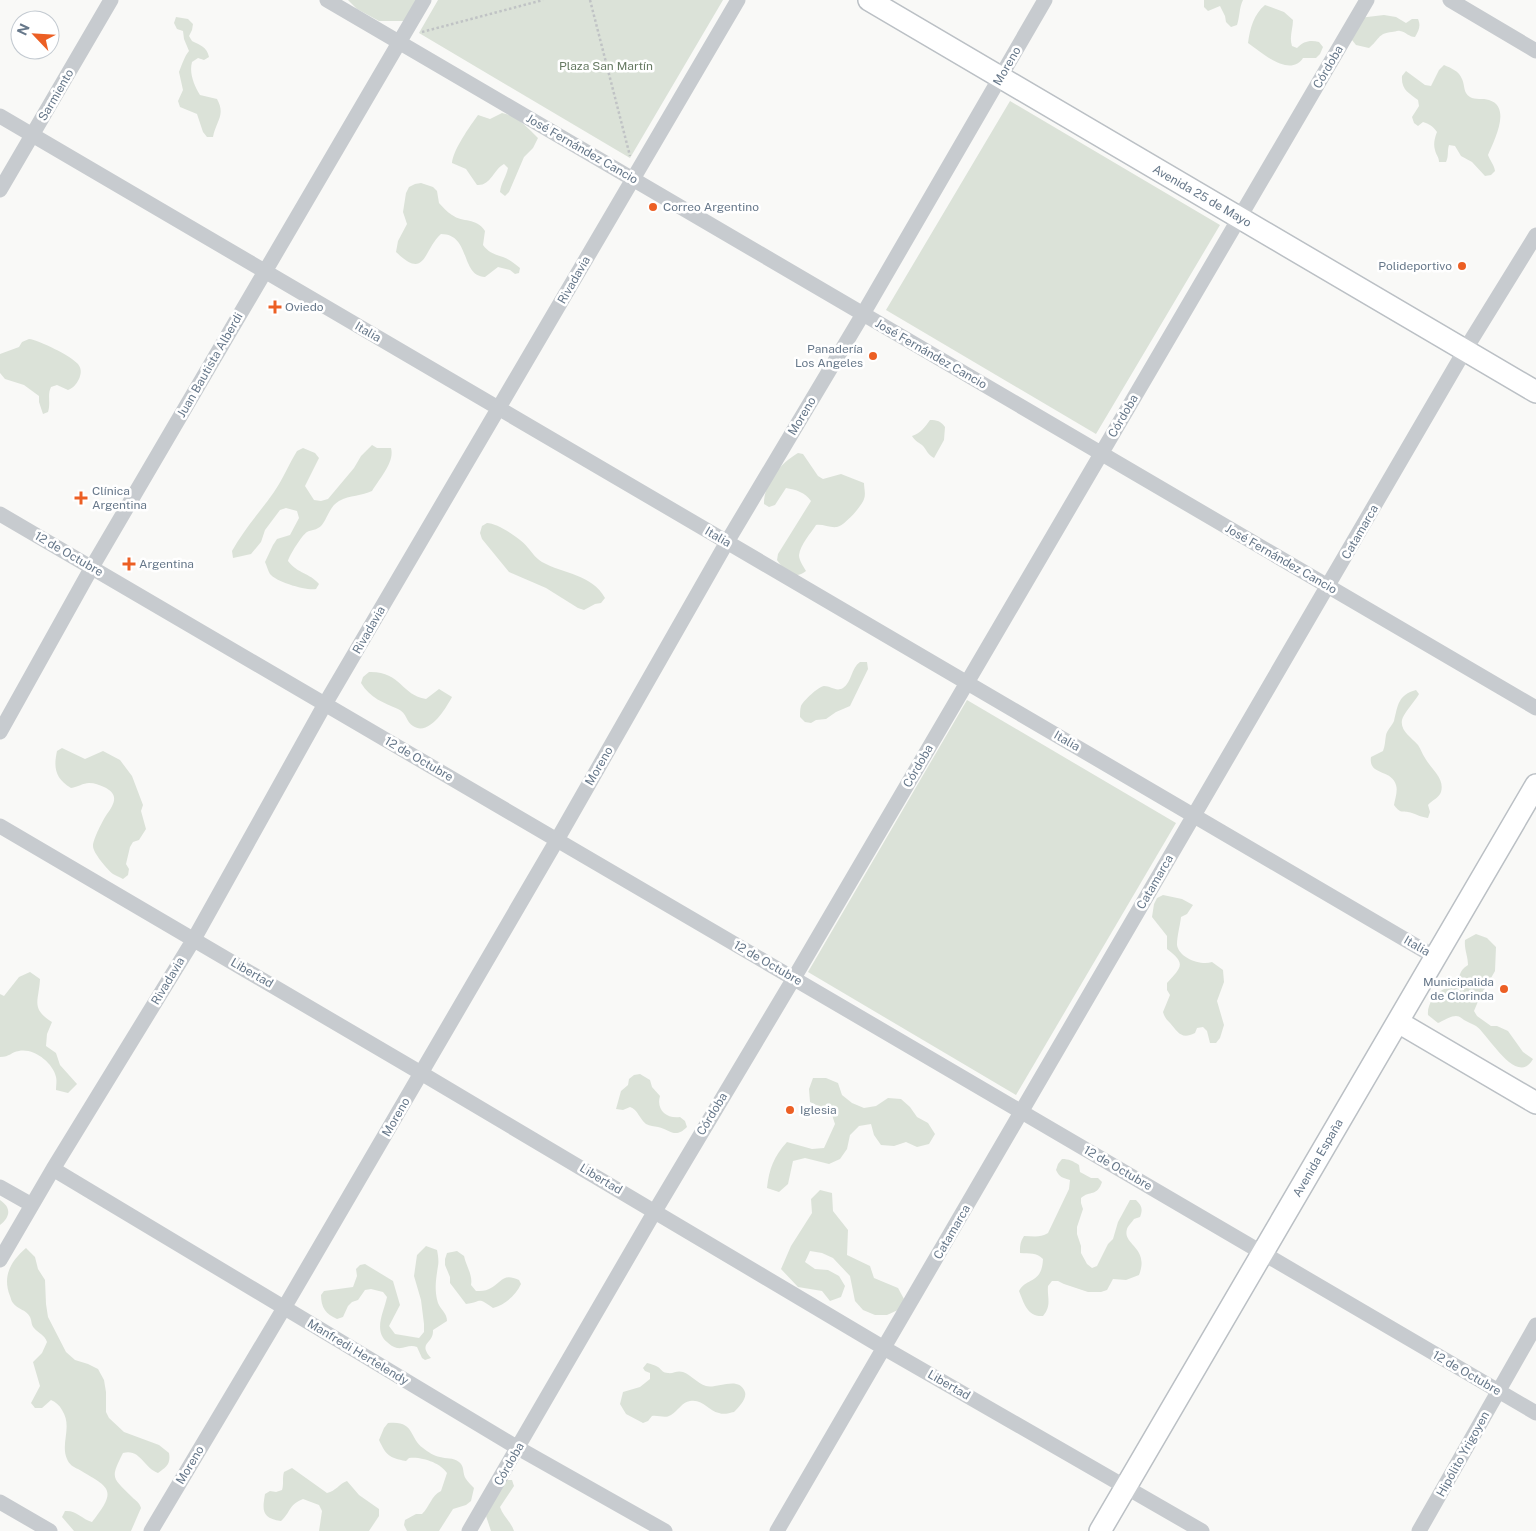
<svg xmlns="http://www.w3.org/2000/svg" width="1536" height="1531" viewBox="0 0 1536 1531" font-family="'Public Sans',sans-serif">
  <rect width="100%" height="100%" fill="#f9f9f7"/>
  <path fill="#dbe2d8" d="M 348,0 L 420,0 L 404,21 L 379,21 L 357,9 Z
    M 438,0 L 723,0 L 630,158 L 419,33 Z
    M 1204,0 L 1243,0 C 1239,8 1240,16 1237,25 L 1231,27 L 1226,22 L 1225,16 L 1220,6 L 1208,11 L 1204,7 Z
    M 1265,5 L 1284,12 L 1293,20 C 1293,29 1289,37 1292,46 L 1297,48 C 1304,41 1310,40 1319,42 L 1323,47 L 1320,54 L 1316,58 L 1303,58 C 1290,78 1262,53 1248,43 C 1250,28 1254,14 1265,5 Z
    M 1384,15 L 1396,17 L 1406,23 L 1412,19 L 1418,19 C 1421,26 1419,30 1415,37 C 1409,37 1406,32 1400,31 C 1398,30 1394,32 1392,32 C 1378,33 1379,40 1369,48 L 1356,45 L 1352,40 C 1352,33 1358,17 1367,17 C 1373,16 1378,16 1384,15 Z
    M 176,17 L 188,19 L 193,24 L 192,30 L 189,36 L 192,41 C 200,45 207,47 209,57 L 204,60 L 198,58 L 192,62 C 189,73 194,85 200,95 L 217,99 C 226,115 216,121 213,137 L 207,137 L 203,132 L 197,114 L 180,107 L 178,101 L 183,90 L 179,72 C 182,65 184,57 189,51 L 184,39 L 183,31 L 177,29 L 174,23 Z
    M 1444,65 C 1451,68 1459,71 1462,79 C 1465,85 1463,93 1470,97 C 1475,100 1483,98 1489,100 C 1512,107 1494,141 1488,155 C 1490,161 1494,164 1495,171 L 1491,175 L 1485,176 L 1472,162 L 1461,156 L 1455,146 L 1449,145 C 1447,151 1449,156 1446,162 L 1439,162 C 1439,157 1436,155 1435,150 C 1433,144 1435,137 1437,132 C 1433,126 1429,124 1423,122 L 1418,126 L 1414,123 L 1412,117 L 1419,106 L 1418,100 C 1409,93 1401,90 1402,76 L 1406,71 L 1425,85 L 1431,86 L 1439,70 Z
    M 1010,101 L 1220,225 L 1096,434 L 886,310 Z
    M 502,113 C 516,115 528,128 538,138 L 533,148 L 524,157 L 509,192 L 505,196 L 500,192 C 501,183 506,177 508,168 L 504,164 C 493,170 491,186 477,185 L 466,169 L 452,163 C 453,150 470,126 478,115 L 490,119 Z
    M 421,183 L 433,187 L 437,191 L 439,203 C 443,207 447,212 452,215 C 463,223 476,217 485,231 L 483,245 C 489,253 494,254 503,257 C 509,259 515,264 520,268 L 519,273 L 515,274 L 510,270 L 498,267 L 485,277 C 460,276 471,234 441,234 C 423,250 426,281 396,252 L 398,241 L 407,224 L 403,212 L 406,193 L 409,187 L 415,184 Z
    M 29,339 C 39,340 71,356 78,364 C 82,369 81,374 79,379 C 76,385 73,388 68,390 L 57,385 L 51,387 C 47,395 51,403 48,412 L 43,414 L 39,402 L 39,396 L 24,385 L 5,379 L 0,373 L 0,354 L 19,347 L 22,342 Z
    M 930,420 C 937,420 941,421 945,427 L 944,440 L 934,458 C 927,454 927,450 922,445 C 918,442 915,441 912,436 C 921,433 925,427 930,420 Z
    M 372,445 L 377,448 L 391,448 C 395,462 379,479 372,491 C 362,496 350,495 339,501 C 329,507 328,518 321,526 C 317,530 311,530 307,532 C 302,535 289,556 288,561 C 298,574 310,573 319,584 L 316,589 C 307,591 276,582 270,574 C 268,571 267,566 265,562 L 273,545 L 277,539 L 290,535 L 299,518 L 297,511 L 286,508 L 280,510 L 265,530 L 261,542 L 251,554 L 233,558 L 232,551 C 244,529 260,512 274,492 C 283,479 289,464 297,451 L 303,448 L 315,453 L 319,458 L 305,486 L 314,500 L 321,501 L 328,499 L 354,468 L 361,456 Z
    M 798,453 L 803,454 L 818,476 L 823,479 L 841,474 L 864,483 C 864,488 866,494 864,499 C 862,506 844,526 837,527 C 830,528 823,524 816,525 C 811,533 800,545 799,555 C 799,560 803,566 806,571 C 794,581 784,570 777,560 L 778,554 L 811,501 C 805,492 796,490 786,488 L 775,505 L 769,507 L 764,504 C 764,482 781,463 798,453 Z
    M 487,523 C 498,523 523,540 529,549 C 533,554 536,558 542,562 C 563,574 592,574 605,598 L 601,603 L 595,604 L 584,610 L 578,608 L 546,588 L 509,572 L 482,539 L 480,533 L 482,526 Z
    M 860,662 L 867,662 L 868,669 L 850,706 L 836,712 L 826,719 L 816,720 L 811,723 L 805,722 L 800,717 C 800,713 800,709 801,706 C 803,701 819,686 824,686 C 831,686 836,692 843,688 C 852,682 851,668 860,662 Z
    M 369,672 C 401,671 401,695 426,699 L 439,689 L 452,697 C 446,708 429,737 413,726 C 406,722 407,713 398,709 C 384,703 370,698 361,683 L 363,677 Z
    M 1416,690 L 1419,694 C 1415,701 1403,714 1402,720 C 1400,731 1411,737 1418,745 C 1421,749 1422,754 1425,758 C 1431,769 1445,778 1441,792 C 1439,798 1432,800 1428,805 L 1430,812 L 1428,818 C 1421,817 1418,815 1412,813 C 1404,810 1401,815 1394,805 C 1395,799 1398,791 1396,785 C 1392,769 1368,776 1371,757 L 1383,751 C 1385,746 1385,741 1386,735 C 1387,730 1392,726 1394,721 C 1398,705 1398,695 1416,690 Z
    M 967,700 L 1176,823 L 1016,1095 L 808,972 Z
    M 62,748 L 85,759 L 103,751 L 120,760 L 132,776 L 143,805 L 141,811 L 146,829 L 139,840 L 133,842 L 130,847 L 126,864 L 129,869 L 128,875 L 123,879 C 120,877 116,876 113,874 C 107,869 93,853 93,846 C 93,839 103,820 107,814 C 115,803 119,794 104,787 C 99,785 95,783 89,783 C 83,783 78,787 71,788 C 56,779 53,769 57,751 Z
    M 1163,895 L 1182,899 L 1193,905 L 1187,914 L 1181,917 C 1180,926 1177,936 1177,945 C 1179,958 1201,966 1212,962 L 1223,970 L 1224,982 L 1217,1001 L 1224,1025 L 1220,1038 L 1216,1043 L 1210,1043 L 1207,1031 L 1203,1027 L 1197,1028 L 1195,1033 C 1181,1040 1178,1032 1170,1023 C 1166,1019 1165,1018 1163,1012 L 1170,995 L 1167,990 L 1167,983 C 1181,967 1187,964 1167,949 L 1167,936 L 1152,917 L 1154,904 L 1157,898 Z
    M 1476,934 L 1487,938 L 1496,947 L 1495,971 L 1479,999 L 1474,1011 L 1477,1016 L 1491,1026 L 1497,1026 L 1508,1031 L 1523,1052 L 1533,1059 C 1517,1088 1488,1034 1476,1026 C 1473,1024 1469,1023 1466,1021 C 1462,1019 1460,1016 1456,1016 C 1450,1016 1443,1021 1438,1023 L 1428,1015 C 1427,1005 1434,994 1444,989 C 1447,988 1452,988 1455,984 C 1461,977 1458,971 1468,965 C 1468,956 1464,949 1465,940 Z
    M 30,972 L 40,979 C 39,1001 30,1008 52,1022 L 47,1034 L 46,1046 L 56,1053 L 60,1065 L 77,1084 L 68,1093 L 56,1090 C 56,1086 57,1081 56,1077 C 53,1063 34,1048 19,1051 C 11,1052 10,1057 0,1057 L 0,994 L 4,996 L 19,977 Z
    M 640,1074 L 650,1080 L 652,1087 L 660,1096 C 656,1109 666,1119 680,1117 L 685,1121 L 687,1127 C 675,1139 671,1130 658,1127 C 654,1126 650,1126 646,1124 C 639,1118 638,1110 630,1107 L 623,1110 L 616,1109 L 621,1091 L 628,1085 L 629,1079 L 634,1075 Z
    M 813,1078 L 826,1078 L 838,1083 L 842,1095 L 852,1103 L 864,1108 L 876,1106 L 888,1098 L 901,1099 L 910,1107 L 917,1117 L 928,1123 L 935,1134 L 929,1144 L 917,1147 L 906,1142 L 894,1146 L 881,1145 L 874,1135 L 871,1124 L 859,1126 L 850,1135 L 847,1149 L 840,1159 L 829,1164 L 805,1158 L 793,1161 L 788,1184 L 779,1192 L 767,1188 C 769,1169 774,1156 787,1142 L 812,1149 L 824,1148 L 835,1124 L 831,1112 L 810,1102 L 809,1089 Z
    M 1062,1159 C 1069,1159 1073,1161 1079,1165 L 1080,1172 L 1091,1178 L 1098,1178 L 1102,1182 C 1097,1197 1090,1190 1081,1198 L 1081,1203 L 1083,1209 L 1077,1227 L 1077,1234 L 1081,1246 L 1081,1253 L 1087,1264 L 1092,1268 L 1097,1266 L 1108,1244 L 1113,1239 L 1118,1222 L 1130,1200 L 1136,1200 C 1142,1206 1143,1209 1140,1217 L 1134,1219 C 1132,1222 1128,1226 1127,1229 C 1122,1245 1150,1247 1139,1275 L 1126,1280 L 1113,1279 L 1107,1290 L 1101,1292 L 1088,1292 L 1064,1284 L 1058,1281 L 1052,1281 L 1048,1286 C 1047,1298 1052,1305 1043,1316 C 1027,1317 1024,1303 1019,1291 C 1027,1277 1042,1284 1043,1259 C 1036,1252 1030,1254 1020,1253 C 1020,1246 1020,1242 1024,1236 C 1033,1236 1040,1238 1048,1233 L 1069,1189 L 1070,1180 C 1063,1178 1059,1177 1056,1170 L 1058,1164 Z
    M 820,1190 L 832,1193 L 833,1211 L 848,1230 L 847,1255 L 870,1266 L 874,1278 L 898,1288 L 904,1299 L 898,1310 L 887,1315 L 875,1315 L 863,1310 L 855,1301 L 850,1276 L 833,1258 L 822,1253 L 810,1251 L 805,1262 L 815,1269 L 828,1270 L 839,1276 L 845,1286 L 841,1297 L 830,1301 L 822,1291 L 798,1287 L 781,1269 L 791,1246 L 812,1213 L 811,1199 Z
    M 0,1200 C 12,1208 10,1217 0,1225 Z
    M 426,1246 L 437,1250 C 438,1255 439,1261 438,1266 C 436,1279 434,1290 438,1303 C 441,1310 447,1313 447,1321 L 433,1330 C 434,1344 417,1342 431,1358 L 425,1360 L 422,1358 L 417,1347 C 409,1344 405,1349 397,1348 C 393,1347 390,1345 387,1342 C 373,1330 384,1312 387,1297 L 383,1292 L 371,1289 L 365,1290 L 358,1300 L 352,1302 L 348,1306 L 343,1317 L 337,1319 C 326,1314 321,1308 321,1295 L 324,1291 L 353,1287 L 357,1276 L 356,1269 L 360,1265 L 365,1264 L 393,1281 L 400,1305 L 389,1326 L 395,1334 L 419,1338 L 424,1332 L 424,1324 L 421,1300 L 414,1276 L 417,1255 Z
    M 26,1248 L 35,1257 L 38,1269 L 45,1280 L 46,1304 L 48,1317 L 66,1352 L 75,1360 L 88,1364 L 98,1369 L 104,1380 L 106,1392 L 106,1412 L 109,1418 L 124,1432 L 159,1445 L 169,1453 C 171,1464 166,1467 158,1473 C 144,1468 140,1448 123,1453 C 110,1479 112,1477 132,1497 C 136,1501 139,1502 141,1508 L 131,1531 L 74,1531 L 62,1517 L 65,1511 C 76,1510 82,1519 92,1522 C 118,1489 110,1488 78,1469 C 73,1467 69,1464 67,1459 C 60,1443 73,1427 62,1410 C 59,1405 56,1402 51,1400 L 42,1408 L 35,1408 L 31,1403 L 40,1386 L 33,1362 L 42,1353 L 47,1342 C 44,1334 39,1334 34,1328 C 31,1325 32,1321 30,1317 C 27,1310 17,1309 13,1303 C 11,1301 11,1298 10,1296 C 2,1276 11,1261 26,1248 Z
    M 457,1251 L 464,1256 C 466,1266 473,1275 471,1285 L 476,1291 C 481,1291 485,1291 489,1289 C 502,1283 502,1272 519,1280 L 521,1284 C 516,1295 505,1305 493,1308 C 476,1296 483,1302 466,1304 L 450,1283 L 450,1277 L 445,1265 L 445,1259 L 447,1253 Z
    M 647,1363 C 651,1364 655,1365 658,1367 C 662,1370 663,1373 668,1373 C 673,1374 677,1370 683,1372 C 691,1375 697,1383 706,1386 C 717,1389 739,1375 745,1392 C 747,1399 739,1407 734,1412 C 729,1413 724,1415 719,1413 C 708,1411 704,1399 690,1401 C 682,1402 678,1411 671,1415 C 665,1419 659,1415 652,1416 L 648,1421 L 643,1423 L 626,1414 L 620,1404 L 623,1392 L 640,1387 L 650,1379 L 650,1373 L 645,1371 L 643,1368 Z
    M 388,1423 C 415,1420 409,1438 423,1448 C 428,1452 434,1456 440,1457 C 446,1459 453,1457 459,1462 C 465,1466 462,1474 466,1479 C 468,1482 471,1485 474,1488 L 471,1501 L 466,1505 L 453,1509 L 439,1531 L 407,1531 L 404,1525 L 405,1520 L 416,1514 L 422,1514 C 430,1506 431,1496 441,1491 L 447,1473 C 441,1463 421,1456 409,1458 L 406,1461 C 389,1458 386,1455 379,1440 L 384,1428 Z
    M 292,1468 L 327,1493 C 336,1491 339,1484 347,1481 L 359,1495 L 379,1509 L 379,1516 L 369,1531 L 319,1531 L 322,1511 L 319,1505 L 303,1499 C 287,1506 292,1511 281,1521 C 262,1518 262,1511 265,1494 L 270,1491 L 276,1492 L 282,1490 C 284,1484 282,1478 284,1472 Z
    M 505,1480 L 512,1480 L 514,1486 L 500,1507 C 503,1516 511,1522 514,1531 L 491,1531 L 486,1516 Z"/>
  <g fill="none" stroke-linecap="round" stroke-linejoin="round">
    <g stroke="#bbc0c5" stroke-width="24">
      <path id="secondary" d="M 869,0 L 1536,392
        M 1398,1022 L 1536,1103
        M 1100,1531 L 1536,785"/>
    </g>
    <path stroke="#c0c3c5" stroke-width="2.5" stroke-dasharray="2.5 2.5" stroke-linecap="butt" d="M 590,0 L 630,156
      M 422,32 L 543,0"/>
    <path stroke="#c7cbcf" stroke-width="15" d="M 327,0 L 1536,708
      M 1450,0 L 1536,51
      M 0,116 L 1435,957
      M 0,190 L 111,0
      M 0,514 L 1536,1413
      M 0,732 L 92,567 L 424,0
      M 0,826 L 421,1073 L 884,1348 L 1202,1531
      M 53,1169 L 518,1448 L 665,1531
      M 0,1187 L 32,1205
      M 0,1260 L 53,1169 L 194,939 L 325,704 L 738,0
      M 0,1502 L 50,1531
      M 151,1531 L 284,1308 L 557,840 L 727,542 L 863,314 L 1045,0
      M 469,1531 L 655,1211 L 794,978 L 1367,0
      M 777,1531 L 1465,350 L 1536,235
      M 1419,1531 L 1536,1325"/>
    <use href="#secondary" stroke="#fff" stroke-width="21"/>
  </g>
  <g fill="#ec5f24" stroke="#fff" stroke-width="2">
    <circle cx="653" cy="207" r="5"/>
    <circle cx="1462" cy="266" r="5"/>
    <path d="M272.5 299.5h5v5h5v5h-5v5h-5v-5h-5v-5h5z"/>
    <circle cx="873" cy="356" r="5"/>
    <path d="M78.5 490.5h5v5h5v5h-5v5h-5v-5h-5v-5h5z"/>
    <path d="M126.5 556.5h5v5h5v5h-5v5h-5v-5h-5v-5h5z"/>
    <circle cx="1504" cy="989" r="5"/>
    <circle cx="790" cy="1110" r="5"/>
  </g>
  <g text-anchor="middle" stroke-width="5" stroke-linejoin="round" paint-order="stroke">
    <g font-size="12" fill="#667a62" stroke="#fff">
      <text x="606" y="70">Plaza San Martín</text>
    </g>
    <g font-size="12" fill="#67788a" stroke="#fff">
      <text transform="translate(1007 66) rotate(-60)" y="4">Moreno</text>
      <text transform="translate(1328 67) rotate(-60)" y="4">Córdoba</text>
      <text transform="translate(56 95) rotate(-60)" y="4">Sarmiento</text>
      <text transform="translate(582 149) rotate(30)" y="4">José Fernández Cancio</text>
      <text transform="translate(1202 196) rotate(30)" y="4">Avenida 25 de Mayo</text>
      <text transform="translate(574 280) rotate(-60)" y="4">Rivadavia</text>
      <text transform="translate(368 332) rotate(30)" y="4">Italia</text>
      <text transform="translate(931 354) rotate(30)" y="4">José Fernández Cancio</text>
      <text transform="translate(210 365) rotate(-60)" y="4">Juan Bautista Alberdi</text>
      <text transform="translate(802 416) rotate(-59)" y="4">Moreno</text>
      <text transform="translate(1123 416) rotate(-60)" y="4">Córdoba</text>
      <text transform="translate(1360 532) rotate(-60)" y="4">Catamarca</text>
      <text transform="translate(718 537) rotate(30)" y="4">Italia</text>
      <text transform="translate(69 554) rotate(30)" y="4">12 de Octubre</text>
      <text transform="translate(1281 559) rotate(30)" y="4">José Fernández Cancio</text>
      <text transform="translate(369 630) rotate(-60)" y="4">Rivadavia</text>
      <text transform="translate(1067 741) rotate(30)" y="4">Italia</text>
      <text transform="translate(419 759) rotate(30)" y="4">12 de Octubre</text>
      <text transform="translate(599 766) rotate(-60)" y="4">Moreno</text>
      <text transform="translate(918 766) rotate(-60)" y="4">Córdoba</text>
      <text transform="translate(1155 882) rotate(-60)" y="4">Catamarca</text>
      <text transform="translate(1417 946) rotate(30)" y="4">Italia</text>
      <text transform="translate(768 963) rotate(30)" y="4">12 de Octubre</text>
      <text transform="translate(252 973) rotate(30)" y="4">Libertad</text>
      <text transform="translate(168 981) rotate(-59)" y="4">Rivadavia</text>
      <text transform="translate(712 1114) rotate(-59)" y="4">Córdoba</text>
      <text transform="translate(396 1117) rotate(-60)" y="4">Moreno</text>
      <text transform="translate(1318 1158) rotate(-60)" y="4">Avenida España</text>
      <text transform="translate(1118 1168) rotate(30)" y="4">12 de Octubre</text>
      <text transform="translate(601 1179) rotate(31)" y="4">Libertad</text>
      <text transform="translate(952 1232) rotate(-60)" y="4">Catamarca</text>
      <text transform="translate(358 1352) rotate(31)" y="4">Manfredi Hertelendy</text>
      <text transform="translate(1467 1373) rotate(30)" y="4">12 de Octubre</text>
      <text transform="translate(949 1385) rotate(30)" y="4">Libertad</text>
      <text transform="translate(1463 1454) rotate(-61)" y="4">Hipólito Yrigoyen</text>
      <text transform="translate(509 1464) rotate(-60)" y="4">Córdoba</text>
      <text transform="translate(190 1465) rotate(-59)" y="4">Moreno</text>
    </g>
    <g font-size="12" fill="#67788a" stroke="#fff" text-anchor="start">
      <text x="663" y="211">Correo Argentino</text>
      <text x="1452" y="270" text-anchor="end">Polideportivo</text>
      <text x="285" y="311">Oviedo</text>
      <text x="863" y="353" text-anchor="end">Panadería<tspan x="863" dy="14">Los Angeles</tspan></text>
      <text x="92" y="495">Clínica<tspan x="92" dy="14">Argentina</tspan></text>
      <text x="139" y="568">Argentina</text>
      <text x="1494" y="986" text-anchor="end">Municipalida<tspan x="1494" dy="14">de Clorinda</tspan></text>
      <text x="800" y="1114">Iglesia</text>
    </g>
  </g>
  <g transform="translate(35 35) rotate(295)"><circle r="24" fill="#ffffff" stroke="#c2c9d0"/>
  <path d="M0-4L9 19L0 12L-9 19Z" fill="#ec5f24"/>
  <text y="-8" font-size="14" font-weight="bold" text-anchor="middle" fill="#67788a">N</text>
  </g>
</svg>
